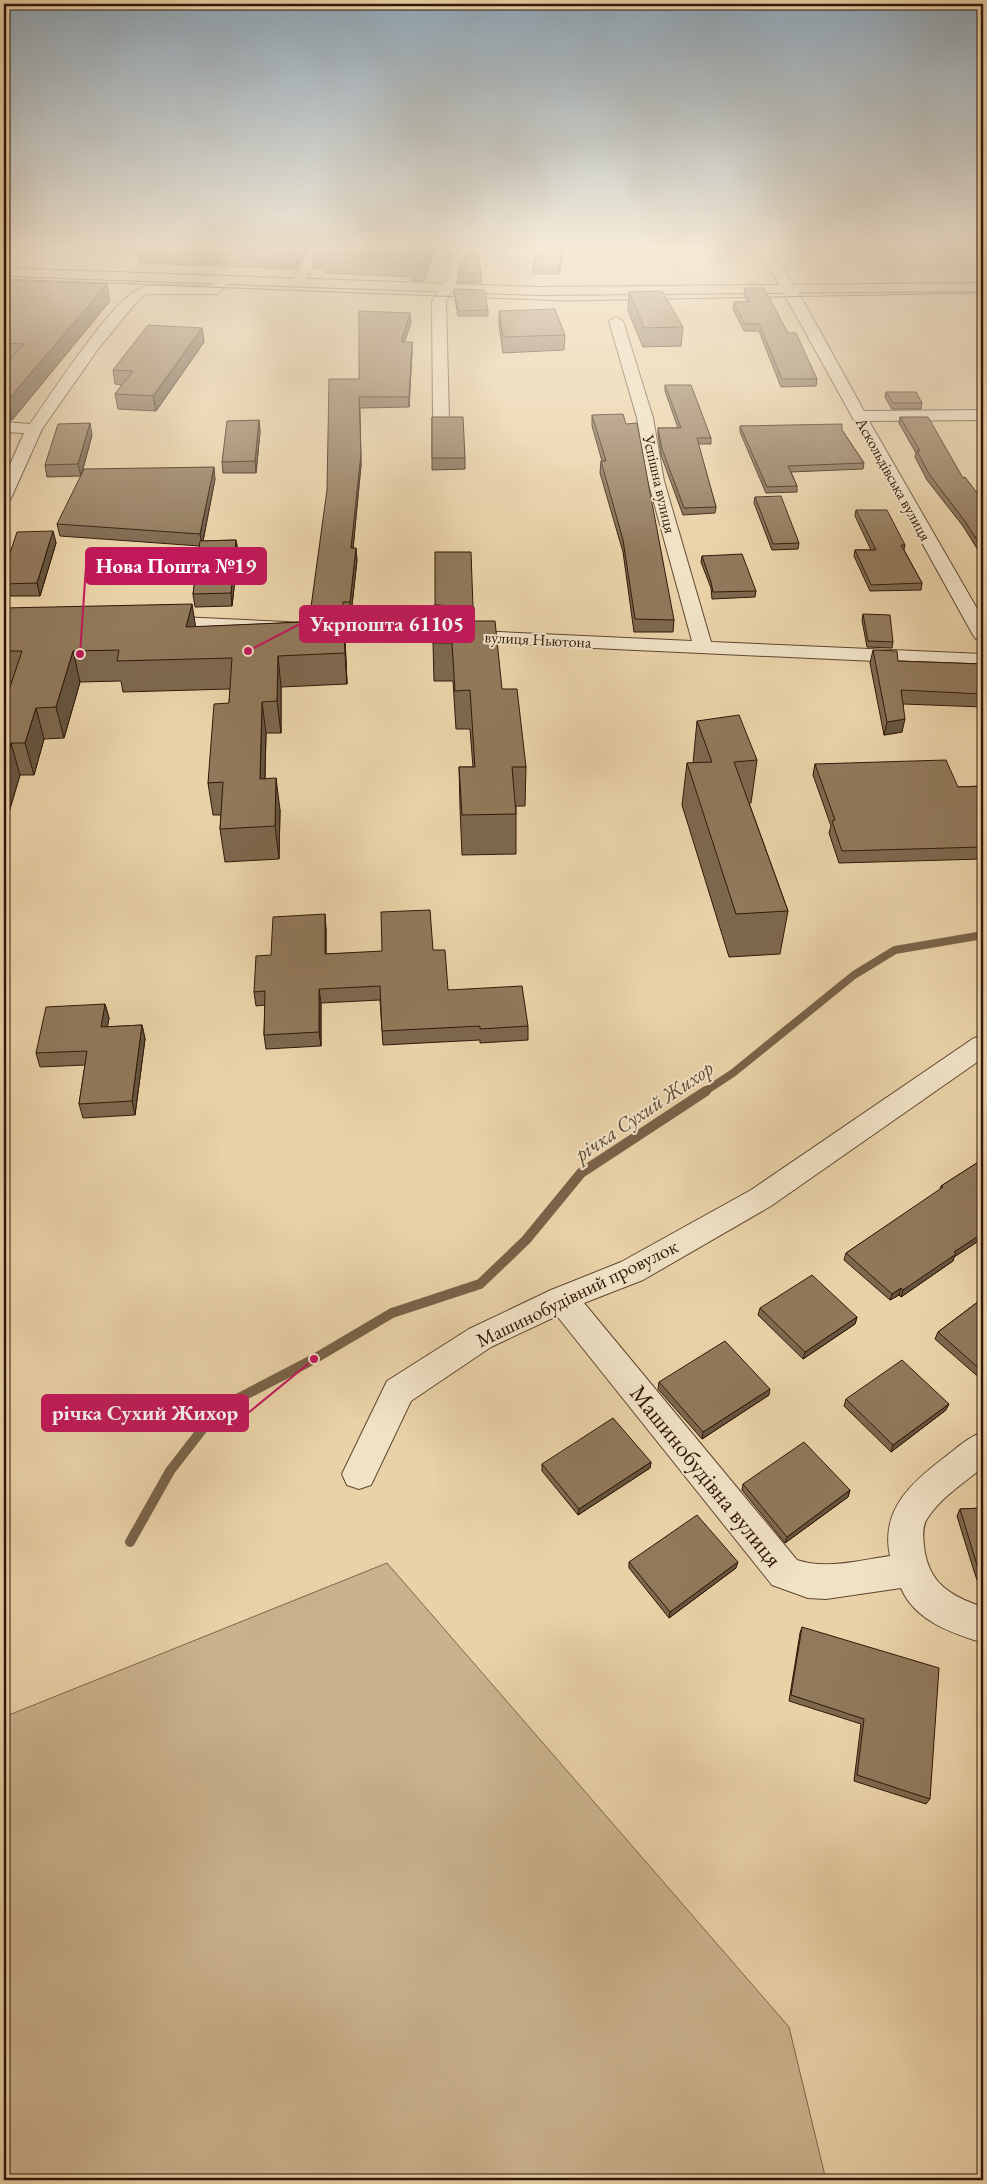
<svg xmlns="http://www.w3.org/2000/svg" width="987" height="2184" viewBox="0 0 987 2184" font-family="'EB Garamond',serif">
  <rect width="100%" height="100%" fill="#ead2a8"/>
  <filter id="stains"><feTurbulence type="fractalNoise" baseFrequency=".004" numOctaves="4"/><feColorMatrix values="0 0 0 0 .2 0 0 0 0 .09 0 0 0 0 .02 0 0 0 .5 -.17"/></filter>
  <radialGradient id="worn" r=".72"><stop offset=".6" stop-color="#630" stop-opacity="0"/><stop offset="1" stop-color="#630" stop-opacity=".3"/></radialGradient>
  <path fill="#cab28d" stroke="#7d654a" d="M 387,1563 L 789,2027 L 826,2180 L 4,2180 L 4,1717 Z"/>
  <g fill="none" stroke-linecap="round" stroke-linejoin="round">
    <path stroke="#7a6248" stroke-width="8" d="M 704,1092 L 733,1073 L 854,975 L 895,950 L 983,935"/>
    <path stroke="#7a6248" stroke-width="10" d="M 130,1542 L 170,1471 L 218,1409 L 314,1359 L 392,1313 L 480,1284 L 526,1240 L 581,1173 L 706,1091"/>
    <g stroke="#5e4630" stroke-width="2">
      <path id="minor" d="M 312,245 L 324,245 L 302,286 L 292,286 L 291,283 Z
        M 460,245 L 472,245 L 458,279 L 446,302 L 449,420 L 446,423 L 436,423 L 433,420 L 432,302 L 446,279 Z
        M 757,245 L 769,245 L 805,304 L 864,411 L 983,410 L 983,420 L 869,421 L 983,619 L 983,641 L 976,639 L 973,635 Z
        M 225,276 L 231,280 L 218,294 L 148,294 L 139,299 L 98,349 L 42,429 L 12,496 L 10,500 L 4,501 L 4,478 L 24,433 L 4,432 L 4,422 L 30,424 C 50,396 113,298 141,288 C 154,282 194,287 210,287 L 220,277 Z
        M 616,317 L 623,321 L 653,418 L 664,481 L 711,642 L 983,654 L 983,666 L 158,628 L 151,626 L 148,622 L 151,618 L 158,616 L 692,641 L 648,481 L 637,418 L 609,321 Z
        M 983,1036 L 983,1058 L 771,1206 L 643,1280 L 584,1303 L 797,1560 C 826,1570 860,1560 890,1556 C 880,1510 912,1482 945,1457 C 957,1448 968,1437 983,1432 L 983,1467 C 964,1483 940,1498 927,1519 C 922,1526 923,1537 924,1546 C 928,1583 950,1596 983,1607 L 983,1643 C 952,1633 915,1621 901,1588 L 826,1599 L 808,1598 L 772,1585 L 557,1316 L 491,1347 L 411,1401 L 371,1485 L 359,1489 L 347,1485 L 342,1474 L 387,1381 L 469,1329 L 551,1290 L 621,1262 L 751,1190 L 974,1038 Z"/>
    </g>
    <g stroke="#301808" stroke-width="2">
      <path id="primary" d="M 4,268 L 538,287 L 983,283 L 983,291 L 538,295 L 4,276 Z"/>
    </g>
    <use href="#minor" fill="#f1e2c6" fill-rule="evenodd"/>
    <use href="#primary" fill="#ead2a8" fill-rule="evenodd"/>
    <path stroke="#301808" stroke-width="1" d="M 4,279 L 565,301 L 983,293"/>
  </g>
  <path fill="#7d684e" stroke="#301808" d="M 85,245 L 310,245 L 297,269 L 140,263 L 139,254 L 87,253 Z
    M 314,245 L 436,245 L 424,281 L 411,281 L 411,277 L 326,273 L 326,270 L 313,269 L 312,249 Z
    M 446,245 L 454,245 L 448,259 Z
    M 539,245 L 565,245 L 559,274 L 533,274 L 533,269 Z
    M 804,245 L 838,245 L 837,251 L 808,252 Z
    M 936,245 L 983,245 L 983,249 L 940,250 Z
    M 458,272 L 481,273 L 481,283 L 458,282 Z
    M 4,280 L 110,301 L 12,420 L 4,419 L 4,366 L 8,361 L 4,361 Z
    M 745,288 L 788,333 L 817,379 L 816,386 L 781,387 L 759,331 L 744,331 L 733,309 L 734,302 L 747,302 L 744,295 Z
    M 454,289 L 488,310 L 488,316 L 458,316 L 454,294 Z
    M 629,292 L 683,327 L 681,346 L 643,347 L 628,311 Z
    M 499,311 L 565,335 L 564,350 L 503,353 L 499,326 Z
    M 410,313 L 411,323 L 404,342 L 412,352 L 409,407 L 360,408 L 361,465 L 353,548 L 357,560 L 351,614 L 344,614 L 347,684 L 281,687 L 281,733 L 266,733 L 265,779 L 280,810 L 279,859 L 225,862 L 220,829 L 221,815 L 213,815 L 208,783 L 229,703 L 230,689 L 123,692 L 121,681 L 80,682 L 64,738 L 44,739 L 34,775 L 20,775 L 4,829 L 12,682 L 4,682 L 4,608 L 196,627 L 305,622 L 311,607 L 359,379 Z
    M 202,328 L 204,342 L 156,411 L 118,409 L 115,394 L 122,385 L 115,384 L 113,370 Z
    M 665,385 L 711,438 L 711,444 L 698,444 L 716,507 L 715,513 L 683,515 L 661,455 L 658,434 L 658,428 L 678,428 L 665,391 Z
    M 886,392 L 922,403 L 921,409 L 892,409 L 885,397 Z
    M 592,415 L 674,620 L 673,632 L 634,632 L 623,552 L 600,473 L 601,461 L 602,461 L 592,426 Z
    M 432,417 L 465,458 L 465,469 L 432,470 Z
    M 900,417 L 963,478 L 983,501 L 983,558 L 963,526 L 927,480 L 915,457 L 916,453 L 899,423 Z
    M 259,420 L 260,432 L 256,473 L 223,473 L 222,462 Z
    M 740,426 L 842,430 L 864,463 L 863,469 L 791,472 L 797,486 L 797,492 L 766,493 L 740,432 Z
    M 92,435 L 81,476 L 47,477 L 45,465 Z
    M 215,479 L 203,541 L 236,540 L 238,552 L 232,606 L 195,607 L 193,594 L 200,546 L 60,536 L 57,524 Z
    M 755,497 L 799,543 L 798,549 L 772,550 L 754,503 Z
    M 856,510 L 905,545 L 904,550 L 922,583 L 921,590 L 870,591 L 854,556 L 855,550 L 871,550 L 855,516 Z
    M 53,531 L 56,543 L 40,596 L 4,596 L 4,571 Z
    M 702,556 L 756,591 L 755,597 L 712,599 L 711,588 L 701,562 Z
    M 473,607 L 474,621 L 502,689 L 526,767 L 525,806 L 516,806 L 516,854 L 462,855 L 460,807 L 459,767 L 473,767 L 470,729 L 456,729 L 453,681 L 434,681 L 433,643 Z
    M 863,614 L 893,642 L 892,648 L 867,647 L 862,620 Z
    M 873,650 L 898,661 L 983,664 L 983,707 L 903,704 L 902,732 L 884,735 L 870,663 Z
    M 697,721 L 757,760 L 751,803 L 749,803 L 788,911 L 780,954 L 729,957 L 682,805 L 687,763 L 693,763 Z
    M 815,764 L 958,787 L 983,786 L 983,859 L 839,863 L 829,833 L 831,826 L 813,775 Z
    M 326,928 L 326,954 L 433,950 L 448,990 L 528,1026 L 528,1040 L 480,1043 L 480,1040 L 383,1045 L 380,1000 L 321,1003 L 321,1046 L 266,1049 L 264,1035 L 265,1005 L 256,1006 L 254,992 L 271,955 Z
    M 105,1004 L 109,1018 L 107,1027 L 142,1025 L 145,1039 L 135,1115 L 83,1118 L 79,1104 L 85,1065 L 40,1067 L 36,1053 Z
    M 983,1159 L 983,1238 L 954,1257 L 953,1261 L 901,1297 L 899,1295 L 890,1300 L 844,1260 L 846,1253 L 940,1190 L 941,1186 Z
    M 983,1298 L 983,1381 L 935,1339 L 938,1332 Z
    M 760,1308 L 857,1317 L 855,1324 L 803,1359 L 758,1315 Z
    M 659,1382 L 769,1395 L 702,1439 L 658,1389 Z
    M 846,1399 L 946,1410 L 891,1452 L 844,1406 Z
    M 651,1462 L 650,1468 L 578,1515 L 542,1471 L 542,1464 Z
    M 743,1484 L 850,1490 L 848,1497 L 785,1543 L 742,1490 Z
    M 983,1508 L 983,1598 L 974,1571 L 957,1516 L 960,1509 Z
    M 629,1562 L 736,1568 L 669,1618 L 629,1568 Z
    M 802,1627 L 930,1799 L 926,1804 L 854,1781 L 861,1724 L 789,1701 L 800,1633 Z"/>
  <path fill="#665540" stroke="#301808" d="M 297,245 L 310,245 L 297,269 L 295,249 Z
    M 429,245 L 436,245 L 424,281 L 424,261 Z
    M 448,245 L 454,245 L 448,259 Z
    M 564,245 L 565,245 L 559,274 L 559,269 Z
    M 107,284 L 110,301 L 12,420 L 8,400 Z
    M 5,302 L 9,320 L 4,326 L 4,304 Z
    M 410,313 L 411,323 L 401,352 L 401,342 Z
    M 202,328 L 204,342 L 156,411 L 153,396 Z
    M 412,342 L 412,352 L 409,407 L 409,397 Z
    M 359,397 L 361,465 L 352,560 L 351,548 Z
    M 259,420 L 260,432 L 256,473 L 255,461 Z
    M 90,423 L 92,435 L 81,476 L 78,464 Z
    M 214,467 L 215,479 L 202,546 L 200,534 Z
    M 53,531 L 56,543 L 40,596 L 37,583 Z
    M 236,540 L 238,552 L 232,606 L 231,593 Z
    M 356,548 L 357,560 L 351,614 L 350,602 Z
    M 192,604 L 197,635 L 186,627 Z
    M 342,608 L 345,639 L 347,684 L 345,653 Z
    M 73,651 L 80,682 L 64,738 L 56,707 Z
    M 278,656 L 281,687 L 281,733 L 277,701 Z
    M 262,702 L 266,733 L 264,811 L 260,779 Z
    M 36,708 L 44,739 L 34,775 L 25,743 Z
    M 905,719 L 902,732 L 884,735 L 887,722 Z
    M 11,743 L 20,775 L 4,829 L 4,767 Z
    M 276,778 L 280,810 L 279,859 L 275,826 Z
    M 325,914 L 326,928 L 326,968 L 325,954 Z
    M 319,989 L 321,1003 L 321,1046 L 319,1032 Z
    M 105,1004 L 109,1018 L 105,1041 L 101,1027 Z
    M 142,1025 L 145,1039 L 135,1115 L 132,1101 Z
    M 983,1233 L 983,1238 L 954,1257 L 953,1261 L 901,1297 L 903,1290 L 954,1252 Z
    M 901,1288 L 899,1295 L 890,1300 L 892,1294 Z
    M 857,1317 L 855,1324 L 803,1359 L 805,1352 Z
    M 770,1389 L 769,1395 L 702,1439 L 703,1432 Z
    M 949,1404 L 946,1410 L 891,1452 L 893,1445 Z
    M 651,1462 L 650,1468 L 578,1515 L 579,1509 Z
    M 850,1490 L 848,1497 L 785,1543 L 787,1537 Z
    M 738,1562 L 736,1568 L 669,1618 L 670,1612 Z"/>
  <path fill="#91795b" stroke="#301808" d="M 191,245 L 297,245 L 295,249 Z
    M 314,245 L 429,245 L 424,261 L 410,260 L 411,256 L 324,253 L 326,249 L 312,249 Z
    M 539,245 L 564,245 L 559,269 L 533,269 Z
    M 465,256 L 478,256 L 481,273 L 458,272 Z
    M 4,280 L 107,284 L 8,400 L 4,400 L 4,366 L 24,344 L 4,343 L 4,313 L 8,304 L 5,302 L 4,304 Z
    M 745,288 L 764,288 L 788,333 L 796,333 L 817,379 L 782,379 L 759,324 L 744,324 L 734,302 L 750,302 Z
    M 454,289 L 484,290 L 488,310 L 458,311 Z
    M 662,291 L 683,327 L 644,328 L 629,292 Z
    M 555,309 L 565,335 L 503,337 L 499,311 Z
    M 359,311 L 410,313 L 401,342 L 412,342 L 409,397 L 359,397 L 361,454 L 351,548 L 356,548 L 350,602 L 343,602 L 343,611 L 342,608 L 311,607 L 327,490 L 329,379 L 359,379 Z
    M 148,325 L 202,328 L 153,396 L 115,394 L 133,371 L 113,370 Z
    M 665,385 L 691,385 L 711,438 L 697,438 L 716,507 L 684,508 L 662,449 L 658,428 L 681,428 Z
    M 886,392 L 916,392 L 922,403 L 893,403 Z
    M 623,414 L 626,424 L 637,423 L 674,620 L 635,619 L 623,540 L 601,461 L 606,461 L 592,415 Z
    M 432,417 L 463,417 L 465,458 L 432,458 Z
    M 900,417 L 928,417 L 963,478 L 965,477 L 983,501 L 983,549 L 964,520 L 929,474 L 917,451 L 920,451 Z
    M 259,420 L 255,461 L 222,462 L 227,421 Z
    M 90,423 L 78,464 L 45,465 L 58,424 Z
    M 842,424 L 842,430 L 864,463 L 788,466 L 797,486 L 767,487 L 740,426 Z
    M 214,467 L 200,534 L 57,524 L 84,469 Z
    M 781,496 L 799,543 L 773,544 L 755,497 Z
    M 856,510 L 887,510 L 905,545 L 901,545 L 922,583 L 871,585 L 855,550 L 876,550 Z
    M 53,531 L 37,583 L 4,584 L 4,571 L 17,532 Z
    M 236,540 L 231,593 L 193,594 L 200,541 Z
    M 435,552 L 471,552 L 473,607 L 435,605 Z
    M 742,554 L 756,591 L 713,592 L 711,582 L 702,556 Z
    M 192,604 L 186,627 L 305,622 L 307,607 L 342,608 L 345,653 L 278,656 L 277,701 L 262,702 L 260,779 L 276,778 L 275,826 L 220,829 L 223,782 L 208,783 L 214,704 L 229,703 L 232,658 L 117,661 L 119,650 L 73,651 L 56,707 L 36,708 L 25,743 L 11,743 L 4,767 L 4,702 L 5,702 L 22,651 L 4,651 L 4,608 Z
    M 434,605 L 474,607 L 474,621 L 495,621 L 502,689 L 517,689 L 526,767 L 512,767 L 516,814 L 462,815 L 459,767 L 475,767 L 470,690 L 455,691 L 452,643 L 433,643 Z
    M 863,614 L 890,615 L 893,642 L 868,641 Z
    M 873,650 L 897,651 L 898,661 L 983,664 L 983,694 L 901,690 L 905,719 L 887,722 Z
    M 739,715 L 757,760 L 734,762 L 788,911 L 736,914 L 687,763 L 712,762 L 697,721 Z
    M 946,760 L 958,787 L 983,786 L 983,847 L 842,851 L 832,821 L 835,820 L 815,764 Z
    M 430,910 L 433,950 L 445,950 L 448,990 L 522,986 L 528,1026 L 480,1029 L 480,1026 L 382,1031 L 380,986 L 319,989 L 319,1032 L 264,1035 L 265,991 L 254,992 L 256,956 L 271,955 L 273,917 L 325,914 L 325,954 L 382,951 L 381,912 Z
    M 105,1004 L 101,1027 L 142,1025 L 132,1101 L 79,1104 L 87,1051 L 36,1053 L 46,1007 Z
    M 983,1159 L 983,1233 L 954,1252 L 956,1254 L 903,1290 L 901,1288 L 892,1294 L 846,1253 L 943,1187 L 941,1186 Z
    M 812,1275 L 857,1317 L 805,1352 L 760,1308 Z
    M 983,1298 L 983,1372 L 938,1332 Z
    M 725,1341 L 770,1389 L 703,1432 L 659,1382 Z
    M 902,1360 L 949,1404 L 893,1445 L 846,1399 Z
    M 613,1418 L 651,1462 L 579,1509 L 542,1464 Z
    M 804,1442 L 850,1490 L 787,1537 L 743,1484 Z
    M 983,1508 L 983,1583 L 977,1565 L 960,1509 Z
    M 697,1515 L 738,1562 L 670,1612 L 629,1562 Z
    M 802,1627 L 939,1668 L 930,1799 L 857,1775 L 864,1719 L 791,1695 Z"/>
  <linearGradient id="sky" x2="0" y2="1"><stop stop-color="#8fa7b9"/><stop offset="0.45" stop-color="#f6ebd8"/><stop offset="1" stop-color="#f6ebd8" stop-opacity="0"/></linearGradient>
  <rect width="987" height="550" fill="url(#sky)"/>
  <g text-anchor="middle" stroke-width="4" stroke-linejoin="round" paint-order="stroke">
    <g font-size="16" fill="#301808" stroke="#f1e2c6">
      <text transform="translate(894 479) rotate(61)" y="6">Аскольдівська вулиця</text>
      <text transform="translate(660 484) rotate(77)" y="6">Успішна вулиця</text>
      <text transform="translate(538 639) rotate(3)" y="6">вулиця Ньютона</text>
    </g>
    <g font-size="20" fill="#301808" stroke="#f1e2c6">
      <text transform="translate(577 1293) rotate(-26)" y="7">Машинобудівний провулок</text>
    </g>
    <g font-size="21" font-style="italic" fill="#614932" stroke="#f1e2c6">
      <text transform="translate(644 1111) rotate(-34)" y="7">річка Сухий Жихор</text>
    </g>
    <g font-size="24" fill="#301808" stroke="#f1e2c6">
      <text transform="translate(706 1476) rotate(51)" y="8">Машинобудівна вулиця</text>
    </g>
  </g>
  <path fill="none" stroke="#c2185b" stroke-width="2" d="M80 654L86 566M248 651L300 624M314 1359L248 1413"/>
  <g fill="#c2185b" stroke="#f1e2c6" stroke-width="2">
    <circle cx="80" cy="654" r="5"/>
    <circle cx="248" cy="651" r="5"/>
    <circle cx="314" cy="1359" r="5"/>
  </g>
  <g fill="#c2185b" stroke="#c2185b" stroke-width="2">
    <rect x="86" y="548" width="180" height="36" rx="5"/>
    <rect x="300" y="606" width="174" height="36" rx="5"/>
    <rect x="42" y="1395" width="206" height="36" rx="5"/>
  </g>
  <g font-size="21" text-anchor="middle" font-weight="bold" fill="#fff">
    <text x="176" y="573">Нова Пошта №19</text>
    <text x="387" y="631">Укрпошта 61105</text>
    <text x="145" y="1420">річка Сухий Жихор</text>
  </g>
  <rect width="987" height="2184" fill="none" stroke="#ead2a8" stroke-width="20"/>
  <rect x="5" y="5" width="977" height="2174" fill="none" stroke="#301808" stroke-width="2.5"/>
  <rect x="10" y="10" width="967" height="2164" fill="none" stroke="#301808"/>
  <rect width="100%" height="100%" filter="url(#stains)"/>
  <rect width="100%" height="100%" fill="url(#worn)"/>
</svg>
